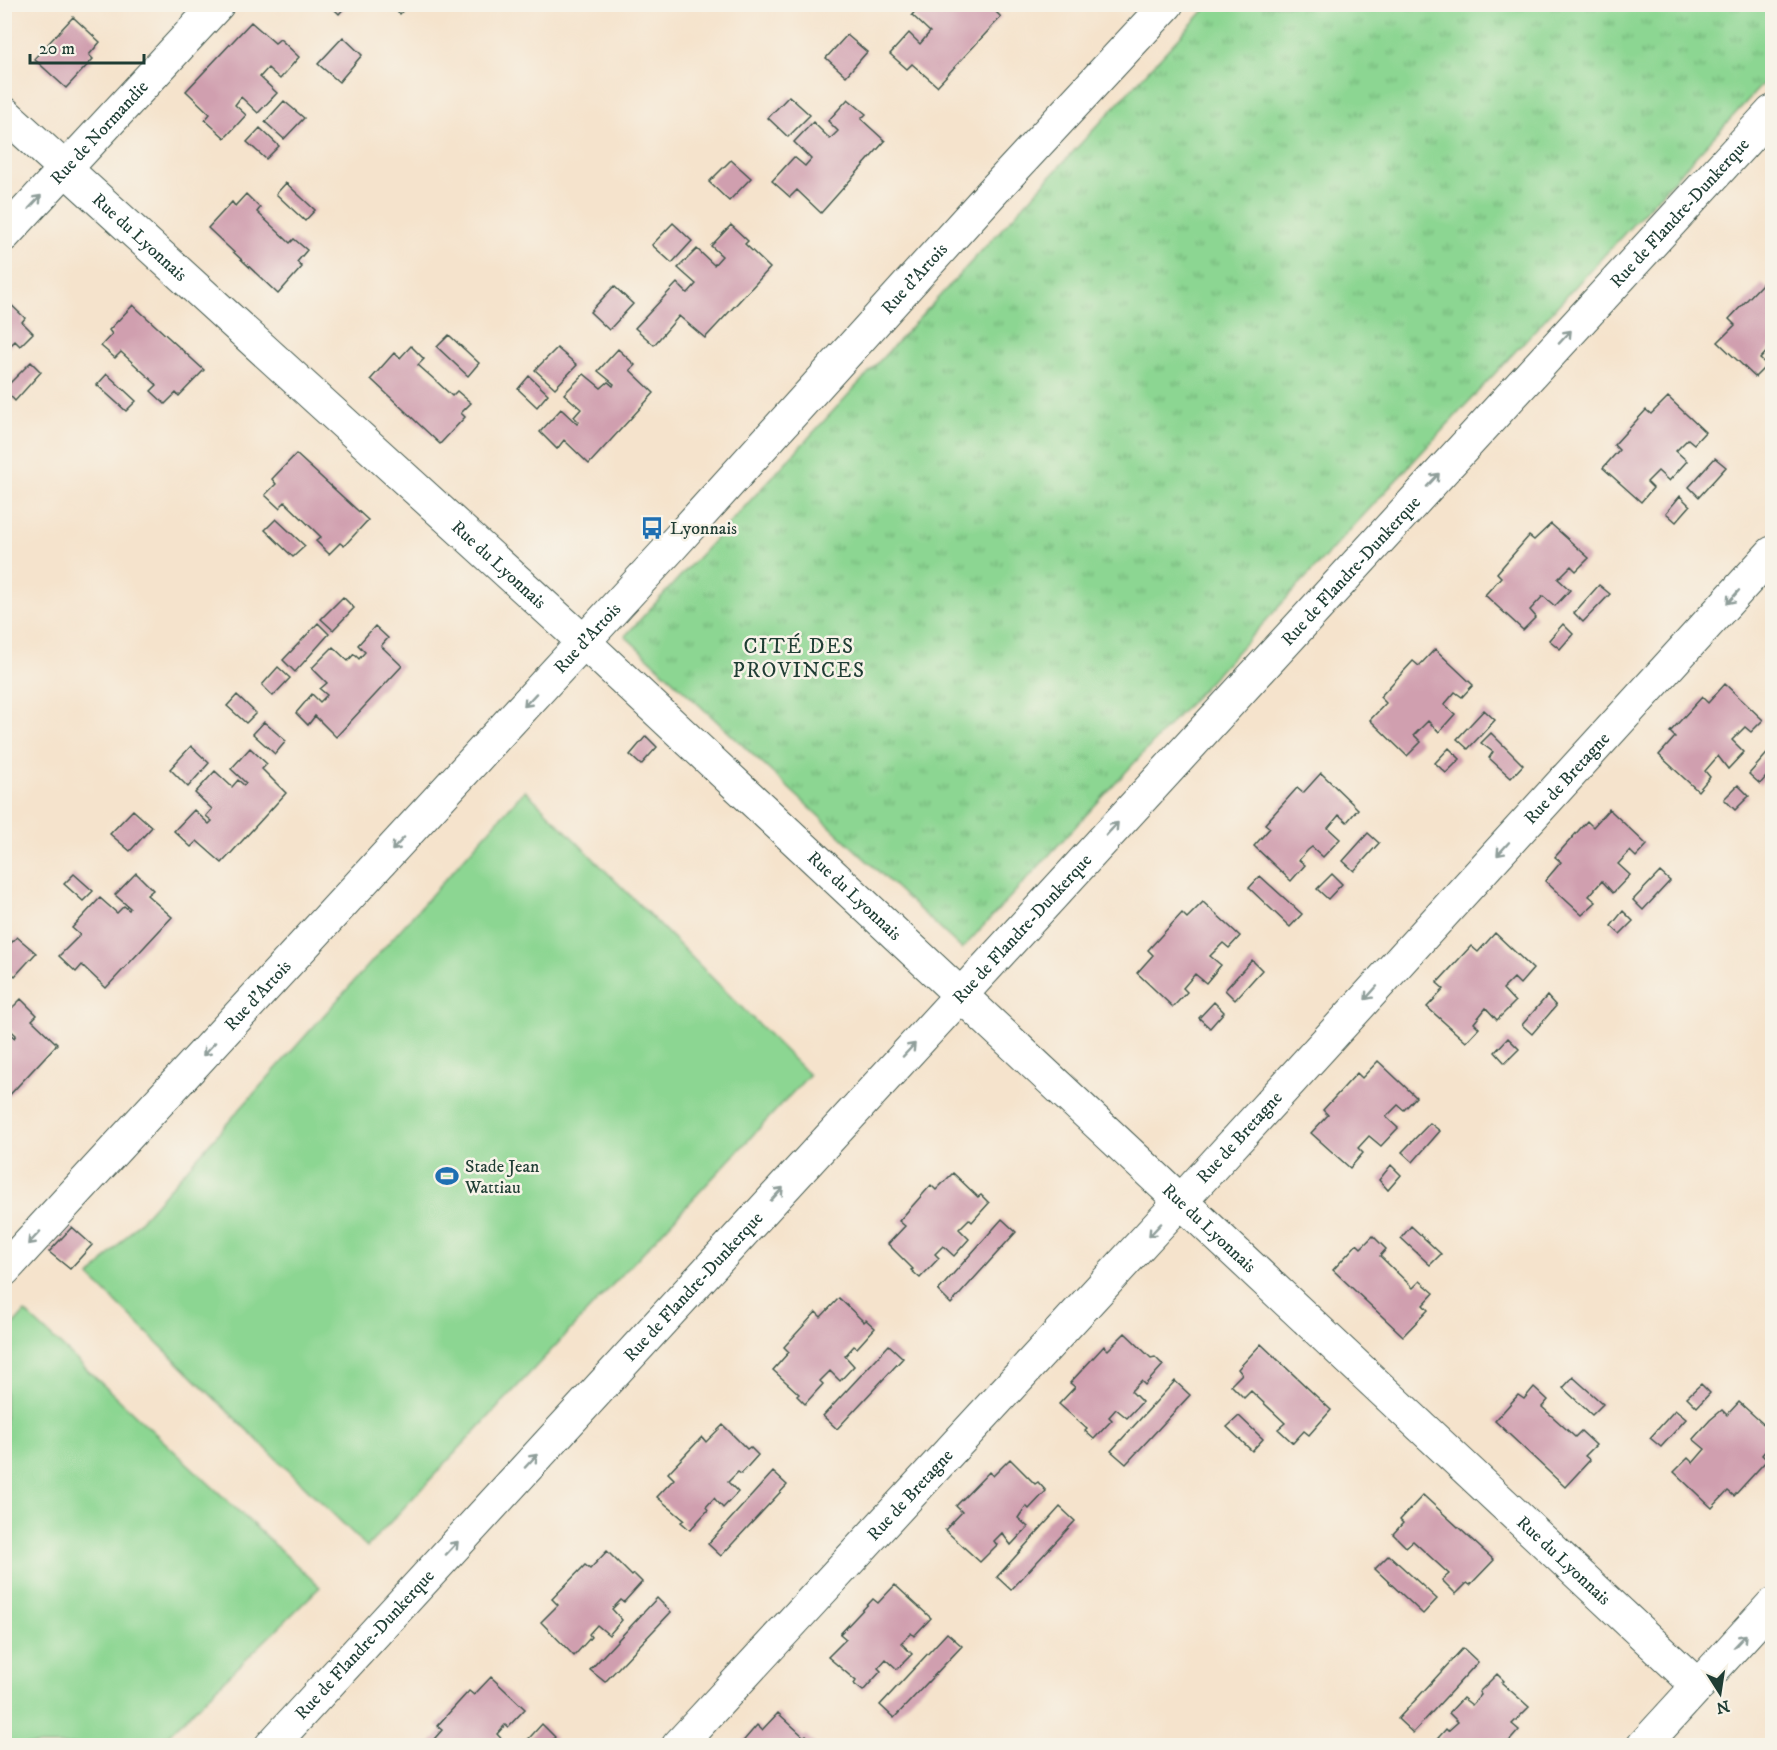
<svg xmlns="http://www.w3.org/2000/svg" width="1777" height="1750" viewBox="0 0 1777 1750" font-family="'IM FELL DW Pica',serif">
  <defs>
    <pattern id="park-tufts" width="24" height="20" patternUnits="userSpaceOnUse" patternTransform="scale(1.5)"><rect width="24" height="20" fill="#8cd692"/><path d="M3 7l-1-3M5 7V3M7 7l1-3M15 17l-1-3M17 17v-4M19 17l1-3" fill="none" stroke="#72af78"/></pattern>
  </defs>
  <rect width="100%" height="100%" fill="#f7f3e8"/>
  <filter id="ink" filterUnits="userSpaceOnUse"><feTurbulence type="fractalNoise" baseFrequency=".0167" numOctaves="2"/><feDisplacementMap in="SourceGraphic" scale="12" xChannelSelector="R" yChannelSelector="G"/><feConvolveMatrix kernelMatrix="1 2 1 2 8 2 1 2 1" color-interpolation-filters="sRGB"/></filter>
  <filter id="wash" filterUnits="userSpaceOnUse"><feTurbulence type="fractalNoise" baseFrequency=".008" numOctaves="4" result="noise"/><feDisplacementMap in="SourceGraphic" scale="24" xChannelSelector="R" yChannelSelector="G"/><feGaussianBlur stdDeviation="1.35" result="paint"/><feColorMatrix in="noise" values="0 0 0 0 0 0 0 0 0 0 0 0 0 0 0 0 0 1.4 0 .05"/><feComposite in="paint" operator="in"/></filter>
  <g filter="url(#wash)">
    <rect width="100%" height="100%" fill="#f5e3cc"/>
    <path fill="url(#park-tufts)" stroke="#568a63" stroke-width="1.5" d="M 1209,5 L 1772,5 L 1772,74 L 962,949 L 625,636 Z"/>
    <path fill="#8cd692" stroke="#568a63" stroke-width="1.5" d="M 525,790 L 809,1075 L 367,1547 L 90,1277 Z
      M 25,1312 L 320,1587 L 158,1745 L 5,1745 L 5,1334 Z"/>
    <g id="blocks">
      <path fill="#d09faf" d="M 329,4 L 348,4 L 339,14 Z
        M 390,4 L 409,4 L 400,14 Z
        M 921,4 L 940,4 L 948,12 L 956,4 L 988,4 L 1001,17 L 937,86 L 912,64 L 907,69 L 890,54 L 909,33 L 920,44 L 930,32 L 912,15 Z
        M 73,17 L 100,42 L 89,55 L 93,59 L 66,88 L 34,59 Z
        M 251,22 L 275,43 L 280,39 L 299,57 L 280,79 L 268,68 L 260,77 L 277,93 L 258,113 L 241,97 L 235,105 L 246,115 L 225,138 L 205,120 L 210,114 L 186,91 Z
        M 847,35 L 867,52 L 846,76 L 826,58 Z
        M 343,37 L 362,55 L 339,82 L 318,64 Z
        M 789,96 L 810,115 L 788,137 L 768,118 Z
        M 848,99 L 866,114 L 861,119 L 885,141 L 821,213 L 797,190 L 790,197 L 772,181 L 794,157 L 805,166 L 811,159 L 794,142 L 813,122 L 830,139 L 838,131 L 828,121 Z
        M 284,101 L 304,118 L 284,139 L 265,122 Z
        M 260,128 L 279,146 L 266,159 L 247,142 Z
        M 731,160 L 751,178 L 729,201 L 709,182 Z
        M 286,183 L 315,210 L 305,221 L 276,194 Z
        M 246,194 L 260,208 L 257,212 L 290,243 L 294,239 L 307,250 L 297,262 L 302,267 L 278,294 L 208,228 L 232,202 L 235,206 Z
        M 673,223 L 692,241 L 672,263 L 652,245 Z
        M 731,225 L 748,241 L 745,244 L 770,268 L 705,338 L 679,316 L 654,345 L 635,328 L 677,283 L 687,293 L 689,292 L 696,284 L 678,268 L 697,249 L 714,265 L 722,256 L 711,246 Z
        M 1772,283 L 1772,346 L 1760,359 L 1767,365 L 1755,377 L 1718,342 L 1735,325 L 1729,319 L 1762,284 L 1768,289 Z
        M 614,286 L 633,304 L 609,330 L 590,312 Z
        M 4,298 L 25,318 L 22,322 L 33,333 L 20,346 L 15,341 L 4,352 Z
        M 133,305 L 204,370 L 179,396 L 176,393 L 165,404 L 151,391 L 157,385 L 121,352 L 115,358 L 101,346 L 112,334 L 109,330 Z
        M 449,335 L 479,363 L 468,376 L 437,347 Z
        M 411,346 L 424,359 L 418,365 L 435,380 L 452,396 L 457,391 L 471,403 L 461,413 L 465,417 L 440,444 L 371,379 L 394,353 L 400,358 Z
        M 557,348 L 577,365 L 555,388 L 535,370 Z
        M 618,349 L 635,365 L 630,370 L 654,393 L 589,464 L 564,440 L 557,449 L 540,432 L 561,409 L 577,424 L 579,422 L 574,417 L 581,409 L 564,394 L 584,374 L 601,388 L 608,382 L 613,386 L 614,384 L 598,371 Z
        M 31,362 L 41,372 L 15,401 L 4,389 Z
        M 107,374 L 136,401 L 126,411 L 97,385 Z
        M 529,376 L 548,394 L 537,407 L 518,389 Z
        M 1668,397 L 1705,432 L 1694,444 L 1688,439 L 1676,451 L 1687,461 L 1669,481 L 1658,471 L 1647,482 L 1653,488 L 1641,502 L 1603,468 L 1619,450 L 1614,445 L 1646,410 L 1651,414 Z
        M 296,454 L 368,520 L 344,546 L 340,543 L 329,554 L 316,541 L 321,537 L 285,502 L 279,508 L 265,495 L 276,484 L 272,479 Z
        M 1715,458 L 1726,467 L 1699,497 L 1689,487 Z
        M 1680,496 L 1690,506 L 1676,522 L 1666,513 Z
        M 276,519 L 305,546 L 293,557 L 265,530 Z
        M 1551,524 L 1589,558 L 1576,571 L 1571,566 L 1558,579 L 1570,590 L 1555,606 L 1543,596 L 1530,610 L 1536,617 L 1523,630 L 1485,595 L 1501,577 L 1497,573 L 1529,536 L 1534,540 Z
        M 1599,585 L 1610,594 L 1583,622 L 1574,613 Z
        M 343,597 L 354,608 L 333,630 L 321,619 Z
        M 318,623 L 329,634 L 295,672 L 283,660 Z
        M 1563,624 L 1573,634 L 1560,649 L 1549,640 Z
        M 375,626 L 388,638 L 381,646 L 402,666 L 336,737 L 315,716 L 308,725 L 296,713 L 312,694 L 320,702 L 327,695 L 320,689 L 327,683 L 312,668 L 333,647 L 348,661 L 354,654 L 359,659 L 365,652 L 358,645 Z
        M 1435,649 L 1473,685 L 1462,697 L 1455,692 L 1444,705 L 1455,714 L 1439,732 L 1428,721 L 1414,735 L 1421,742 L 1407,756 L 1370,720 L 1386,703 L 1380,697 L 1413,661 L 1419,666 Z
        M 278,667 L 290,678 L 273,696 L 262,685 Z
        M 1725,684 L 1763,720 L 1751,732 L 1745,727 L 1732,740 L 1744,752 L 1728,769 L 1718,756 L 1705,771 L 1710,777 L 1698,791 L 1659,755 L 1675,737 L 1670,732 L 1702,697 L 1708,703 Z
        M 237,695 L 256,713 L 246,723 L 227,706 Z
        M 1484,710 L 1495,720 L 1468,749 L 1457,739 Z
        M 264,722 L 286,741 L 275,754 L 253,734 Z
        M 1491,733 L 1523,765 L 1511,778 L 1489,758 L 1493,752 L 1481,743 Z
        M 646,736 L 657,747 L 641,765 L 630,755 Z
        M 191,746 L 209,763 L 188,787 L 170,769 Z
        M 250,748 L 267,764 L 262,769 L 286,793 L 222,863 L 197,841 L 191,847 L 174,831 L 194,810 L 209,824 L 212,821 L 206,816 L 212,809 L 195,793 L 215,771 L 232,787 L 238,780 L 244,785 L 246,783 L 231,769 Z
        M 1449,748 L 1460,759 L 1446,773 L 1435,763 Z
        M 1772,748 L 1772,770 L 1760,784 L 1749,774 Z
        M 1321,773 L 1358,809 L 1347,822 L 1339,815 L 1328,828 L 1340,839 L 1323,857 L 1312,847 L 1308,850 L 1299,860 L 1305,865 L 1291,881 L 1254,846 L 1270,828 L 1265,824 L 1297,788 L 1303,793 Z
        M 1738,785 L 1749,796 L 1735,810 L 1724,799 Z
        M 1609,809 L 1647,845 L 1636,857 L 1630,851 L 1618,864 L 1630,875 L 1613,893 L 1602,881 L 1589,896 L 1596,902 L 1582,915 L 1545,881 L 1561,862 L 1555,857 L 1587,821 L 1593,827 Z
        M 133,810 L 152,827 L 130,851 L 110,834 Z
        M 1368,833 L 1379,843 L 1354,871 L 1343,861 Z
        M 1660,872 L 1670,881 L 1643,910 L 1633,900 Z
        M 136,873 L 153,890 L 147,895 L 172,917 L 106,988 L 82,965 L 76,972 L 59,956 L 80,935 L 72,928 L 100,898 L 117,913 L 124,906 L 129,910 L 130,908 L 115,895 Z
        M 74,874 L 93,891 L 83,901 L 64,884 Z
        M 1332,874 L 1342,884 L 1328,899 L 1317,889 Z
        M 1260,876 L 1302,914 L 1290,927 L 1249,888 Z
        M 1203,902 L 1240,936 L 1229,948 L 1223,943 L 1210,956 L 1221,965 L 1206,983 L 1195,974 L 1183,988 L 1187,992 L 1173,1007 L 1137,973 L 1153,955 L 1148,950 L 1182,913 L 1187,918 Z
        M 1623,911 L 1633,921 L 1620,934 L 1611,926 Z
        M 1495,933 L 1533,969 L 1520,984 L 1514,978 L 1503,989 L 1515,1002 L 1497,1020 L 1486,1008 L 1474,1023 L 1479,1028 L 1466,1042 L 1427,1007 L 1444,989 L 1437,983 L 1471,946 L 1478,952 Z
        M 17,937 L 36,953 L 15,976 L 4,966 L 4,950 Z
        M 1252,960 L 1262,970 L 1235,1000 L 1225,990 Z
        M 1547,996 L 1556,1006 L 1532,1034 L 1522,1025 Z
        M 21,999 L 37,1015 L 32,1020 L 57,1044 L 4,1101 L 4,1036 L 9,1032 L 14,1038 L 16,1035 L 4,1024 L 4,1016 Z
        M 1214,1002 L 1224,1012 L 1210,1028 L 1199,1018 Z
        M 1508,1038 L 1519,1049 L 1505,1063 L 1495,1052 Z
        M 1378,1061 L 1416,1097 L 1404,1110 L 1398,1105 L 1386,1117 L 1398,1128 L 1381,1146 L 1369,1136 L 1358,1148 L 1363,1153 L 1350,1168 L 1311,1133 L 1328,1115 L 1323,1110 L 1357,1073 L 1362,1078 Z
        M 1430,1123 L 1440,1131 L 1413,1162 L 1402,1152 Z
        M 1391,1165 L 1401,1175 L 1388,1190 L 1379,1180 Z
        M 953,1173 L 978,1197 L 981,1195 L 989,1203 L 972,1222 L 969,1219 L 959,1229 L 969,1239 L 954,1256 L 943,1246 L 935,1254 L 939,1258 L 920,1278 L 911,1270 L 913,1269 L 888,1244 L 905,1226 L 899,1221 L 931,1185 L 936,1190 Z
        M 1002,1219 L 1016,1232 L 951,1304 L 938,1291 Z
        M 1411,1226 L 1441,1254 L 1430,1265 L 1401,1238 Z
        M 72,1227 L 92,1245 L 70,1269 L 49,1252 Z
        M 1373,1236 L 1386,1249 L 1380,1256 L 1413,1288 L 1420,1281 L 1434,1293 L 1423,1305 L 1428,1310 L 1403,1336 L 1333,1270 L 1357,1244 L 1361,1248 Z
        M 839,1298 L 864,1322 L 866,1320 L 875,1328 L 857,1348 L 854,1346 L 845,1356 L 854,1366 L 840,1381 L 830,1371 L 820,1381 L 823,1384 L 805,1404 L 797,1396 L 799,1394 L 773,1370 L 789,1352 L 784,1347 L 816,1312 L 821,1317 Z
        M 1125,1333 L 1151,1358 L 1155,1357 L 1163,1365 L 1145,1385 L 1141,1381 L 1131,1391 L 1142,1402 L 1127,1418 L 1116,1409 L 1109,1417 L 1112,1420 L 1094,1439 L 1085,1431 L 1087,1429 L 1059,1404 L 1075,1387 L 1070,1383 L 1104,1346 L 1108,1350 Z
        M 1261,1344 L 1331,1410 L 1309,1435 L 1304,1431 L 1293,1443 L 1278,1429 L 1285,1423 L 1251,1391 L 1244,1398 L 1231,1385 L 1242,1374 L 1238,1369 Z
        M 889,1345 L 903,1358 L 837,1429 L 823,1416 Z
        M 1573,1377 L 1603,1404 L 1592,1415 L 1563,1388 Z
        M 1175,1381 L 1190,1395 L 1126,1464 L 1111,1451 Z
        M 1701,1384 L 1710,1393 L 1697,1407 L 1687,1397 Z
        M 1534,1387 L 1548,1400 L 1542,1407 L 1575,1437 L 1581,1431 L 1596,1445 L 1585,1456 L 1590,1460 L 1565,1487 L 1495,1421 L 1518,1395 L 1524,1399 Z
        M 1739,1402 L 1772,1432 L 1772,1443 L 1762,1455 L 1767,1460 L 1734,1496 L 1728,1491 L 1712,1508 L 1674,1472 L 1688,1458 L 1693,1463 L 1705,1449 L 1693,1439 L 1710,1420 L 1722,1410 L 1727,1415 Z
        M 1675,1410 L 1686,1419 L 1661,1447 L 1650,1438 Z
        M 1239,1416 L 1263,1439 L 1252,1451 L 1227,1427 Z
        M 723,1425 L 747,1449 L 750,1447 L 758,1455 L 741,1474 L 738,1472 L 728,1482 L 738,1492 L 723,1508 L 714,1498 L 706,1507 L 708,1510 L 690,1530 L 681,1522 L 684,1520 L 657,1497 L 674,1479 L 668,1473 L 702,1437 L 706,1442 Z
        M 1010,1459 L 1035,1484 L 1038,1482 L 1046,1491 L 1029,1509 L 1026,1506 L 1018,1518 L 1028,1527 L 1011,1545 L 1002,1533 L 994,1541 L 997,1545 L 980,1562 L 945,1530 L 962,1512 L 956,1506 L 989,1472 L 993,1476 Z
        M 773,1472 L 787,1485 L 721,1556 L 708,1544 Z
        M 1423,1495 L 1494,1560 L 1470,1585 L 1467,1583 L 1456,1594 L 1442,1580 L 1449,1574 L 1413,1541 L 1406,1547 L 1393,1534 L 1403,1523 L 1400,1520 Z
        M 1060,1507 L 1075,1521 L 1011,1590 L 997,1577 Z
        M 607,1551 L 632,1576 L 634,1574 L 642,1582 L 624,1602 L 621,1600 L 612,1609 L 622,1620 L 609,1635 L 597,1625 L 589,1634 L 591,1637 L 574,1656 L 541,1622 L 558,1605 L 552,1599 L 585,1565 L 590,1569 Z
        M 1389,1555 L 1437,1599 L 1423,1614 L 1375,1569 Z
        M 895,1585 L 931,1618 L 914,1636 L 911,1633 L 901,1643 L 912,1654 L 897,1669 L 886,1659 L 878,1668 L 881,1671 L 863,1691 L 854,1684 L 856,1681 L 828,1657 L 846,1639 L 840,1634 L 873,1599 L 878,1603 Z
        M 657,1598 L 671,1612 L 605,1682 L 590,1670 Z
        M 947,1633 L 962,1646 L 894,1718 L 880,1705 Z
        M 1463,1648 L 1478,1662 L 1413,1733 L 1398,1719 Z
        M 1497,1674 L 1504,1681 L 1502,1683 L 1529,1707 L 1512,1724 L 1519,1730 L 1505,1746 L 1431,1746 L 1446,1729 L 1448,1731 L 1458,1722 L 1449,1713 L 1463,1698 L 1472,1705 L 1481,1695 L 1479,1692 Z
        M 491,1677 L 525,1709 L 508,1727 L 505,1725 L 497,1734 L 508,1746 L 428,1746 L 442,1730 L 437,1726 L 469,1691 L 474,1695 Z
        M 778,1713 L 804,1737 L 806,1735 L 815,1744 L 813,1746 L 739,1746 L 757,1725 L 762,1730 Z
        M 542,1724 L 555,1737 L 548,1746 L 522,1746 Z"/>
    </g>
  </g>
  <g filter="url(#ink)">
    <use href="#blocks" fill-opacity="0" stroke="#3f564b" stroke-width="1.5"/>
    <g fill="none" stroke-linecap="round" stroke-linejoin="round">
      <g stroke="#3f564b" stroke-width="35">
        <g id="minor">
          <path id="s1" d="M 4,113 L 584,642 L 1698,1686"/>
          <path id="s2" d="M 4,235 L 218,4"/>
          <path id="s3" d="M 4,1270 L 671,547 L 996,188 L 1167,4"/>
          <path id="s4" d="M 271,1746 L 1772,112"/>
          <path id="s5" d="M 678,1746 L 1181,1201 L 1772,553"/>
          <path d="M 1643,1746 L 1772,1605"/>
        </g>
      </g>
      <use href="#minor" stroke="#fff" stroke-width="33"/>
    </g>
    <defs><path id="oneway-shaft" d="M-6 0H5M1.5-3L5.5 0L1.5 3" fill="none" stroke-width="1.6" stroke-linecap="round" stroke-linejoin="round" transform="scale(1.5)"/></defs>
    <g stroke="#8f9e9a">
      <use href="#oneway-shaft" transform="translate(35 202) rotate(-47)"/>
      <use href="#oneway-shaft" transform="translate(1565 337) rotate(-47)"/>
      <use href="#oneway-shaft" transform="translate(1433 480) rotate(-47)"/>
      <use href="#oneway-shaft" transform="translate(1733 597) rotate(132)"/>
      <use href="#oneway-shaft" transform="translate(530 700) rotate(133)"/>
      <use href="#oneway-shaft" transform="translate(1112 829) rotate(-47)"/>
      <use href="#oneway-shaft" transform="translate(398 844) rotate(133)"/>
      <use href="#oneway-shaft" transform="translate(1503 849) rotate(132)"/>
      <use href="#oneway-shaft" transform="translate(1371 993) rotate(132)"/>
      <use href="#oneway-shaft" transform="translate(209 1049) rotate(133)"/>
      <use href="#oneway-shaft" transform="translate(909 1050) rotate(-47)"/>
      <use href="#oneway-shaft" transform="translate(777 1194) rotate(-47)"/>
      <use href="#oneway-shaft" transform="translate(1155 1230) rotate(133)"/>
      <use href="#oneway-shaft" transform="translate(34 1238) rotate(133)"/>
      <use href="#oneway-shaft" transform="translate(531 1461) rotate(-47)"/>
      <use href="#oneway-shaft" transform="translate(452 1548) rotate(-47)"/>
      <use href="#oneway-shaft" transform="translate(1740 1641) rotate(-47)"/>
    </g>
  </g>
  <defs>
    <g id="bus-bare" transform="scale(1.8)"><path d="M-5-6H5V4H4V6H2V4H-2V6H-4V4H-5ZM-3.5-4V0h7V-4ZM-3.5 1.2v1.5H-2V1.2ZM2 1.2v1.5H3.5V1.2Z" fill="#1f6fb2" stroke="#f7f3e8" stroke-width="2.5" paint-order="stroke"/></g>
    <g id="stadium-bare" transform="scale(1.8)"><path d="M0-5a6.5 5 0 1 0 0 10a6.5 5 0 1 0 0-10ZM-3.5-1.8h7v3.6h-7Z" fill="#1f6fb2" stroke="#f7f3e8" stroke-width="2.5" paint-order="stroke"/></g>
  </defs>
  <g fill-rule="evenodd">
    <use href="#bus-bare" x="652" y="528"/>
    <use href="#stadium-bare" x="447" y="1176"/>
  </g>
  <g text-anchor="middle" stroke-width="5" stroke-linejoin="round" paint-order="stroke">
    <g font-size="18" fill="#1f3d34" stroke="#f7f3e8">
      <text dy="6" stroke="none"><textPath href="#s2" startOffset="140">Rue de Normandie</textPath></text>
      <text dy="6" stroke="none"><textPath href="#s4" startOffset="2082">Rue de Flandre-Dunkerque</textPath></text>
      <text dy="6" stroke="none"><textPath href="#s1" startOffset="184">Rue du Lyonnais</textPath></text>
      <text dy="6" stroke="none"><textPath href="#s3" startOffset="1346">Rue d'Artois</textPath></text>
      <text dy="6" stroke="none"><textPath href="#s1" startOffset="670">Rue du Lyonnais</textPath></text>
      <text dy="6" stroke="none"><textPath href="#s4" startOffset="1596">Rue de Flandre-Dunkerque</textPath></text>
      <text dy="6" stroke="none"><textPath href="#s3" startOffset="860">Rue d'Artois</textPath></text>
      <text dy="6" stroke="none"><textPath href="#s5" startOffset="1314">Rue de Bretagne</textPath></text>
      <text dy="6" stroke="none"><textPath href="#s1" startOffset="1156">Rue du Lyonnais</textPath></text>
      <text dy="6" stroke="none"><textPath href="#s4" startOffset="1110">Rue de Flandre-Dunkerque</textPath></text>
      <text dy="6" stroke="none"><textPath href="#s3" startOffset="374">Rue d'Artois</textPath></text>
      <text dy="6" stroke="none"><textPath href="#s5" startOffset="828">Rue de Bretagne</textPath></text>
      <text dy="6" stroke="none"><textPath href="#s1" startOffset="1642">Rue du Lyonnais</textPath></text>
      <text dy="6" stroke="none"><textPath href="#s4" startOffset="624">Rue de Flandre-Dunkerque</textPath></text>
      <text dy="6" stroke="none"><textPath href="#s5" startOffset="342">Rue de Bretagne</textPath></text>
      <text dy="6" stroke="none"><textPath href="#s1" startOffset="2128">Rue du Lyonnais</textPath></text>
      <text dy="6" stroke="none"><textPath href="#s4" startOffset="138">Rue de Flandre-Dunkerque</textPath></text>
    </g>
    <g font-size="18" fill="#1f3d34" stroke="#f7f3e8" text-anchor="start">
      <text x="670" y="534">Lyonnais</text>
      <text x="465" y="1172">Stade Jean<tspan x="465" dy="21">Wattiau</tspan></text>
    </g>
    <g font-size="21" letter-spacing="1.5" fill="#1f3d34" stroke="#f7f3e8">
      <text x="799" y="653">CITÉ DES<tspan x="799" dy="24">PROVINCES</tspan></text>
    </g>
  </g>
  <rect width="1777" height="1750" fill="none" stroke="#f7f3e8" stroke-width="24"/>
  <g transform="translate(1720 1693) rotate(168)" stroke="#f7f3e8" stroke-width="4.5" paint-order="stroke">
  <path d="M0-4.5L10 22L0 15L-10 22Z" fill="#1f3d34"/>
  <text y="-9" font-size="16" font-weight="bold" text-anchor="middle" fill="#1f3d34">N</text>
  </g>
  <path d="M30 54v9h114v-9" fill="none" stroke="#1f3d34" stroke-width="3"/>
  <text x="39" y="54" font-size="18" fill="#1f3d34" stroke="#f7f3e8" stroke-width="4.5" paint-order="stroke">20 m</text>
</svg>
